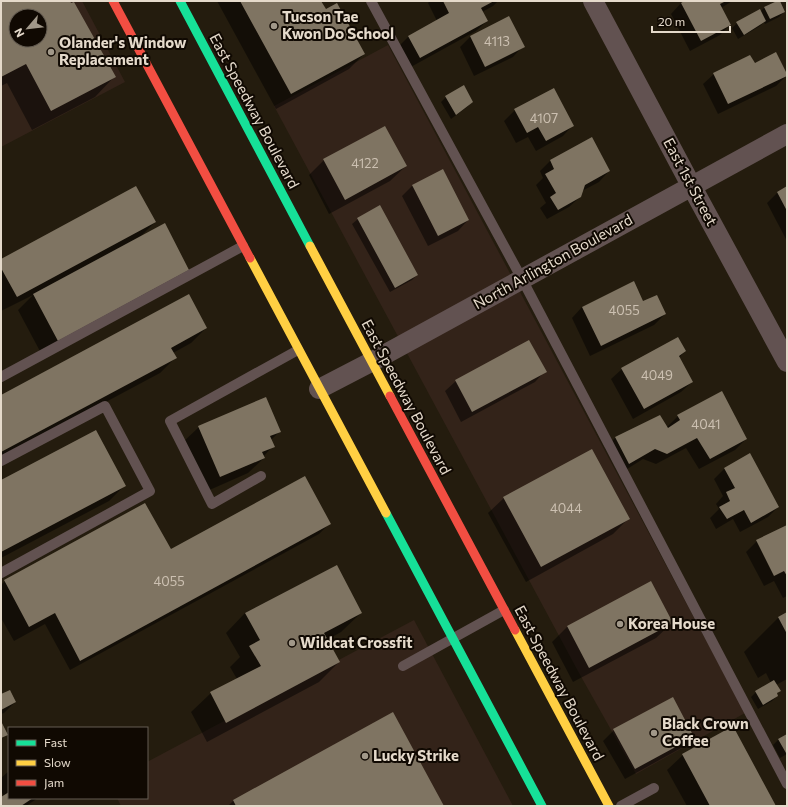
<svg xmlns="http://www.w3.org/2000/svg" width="788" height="807" viewBox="0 0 788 807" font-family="Commissioner,sans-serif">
  <rect width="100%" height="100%" fill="#241c0e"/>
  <path fill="#332319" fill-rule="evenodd" d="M 1,1 L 82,1 L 125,82 L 1,147 ZM 16,16 L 40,16 L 40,40 L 16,40 Z
    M 388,45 L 745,713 L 636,774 L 579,673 L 274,106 Z
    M 414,620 L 513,806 L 121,806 L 117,798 L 147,798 L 147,762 Z"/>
  <path fill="#0007" fill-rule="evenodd" d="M 1,1 L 69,1 L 114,77 L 95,97 L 32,130 L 7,83 L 1,86 ZM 16,16 L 40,16 L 40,40 L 16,40 Z
    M 217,1 L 320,1 L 326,11 L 364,54 L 349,69 L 276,109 Z
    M 430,1 L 498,1 L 493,6 L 482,12 L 487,21 L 476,31 L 409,68 L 398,47 L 409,36 L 437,21 L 428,3 Z
    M 686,1 L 732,1 L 729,3 L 721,8 L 730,25 L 720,35 L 690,51 L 671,14 L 681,3 Z
    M 765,7 L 784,12 L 779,17 L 765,24 L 764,22 L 760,26 L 738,39 L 732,28 L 737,23 L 760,12 Z
    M 508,17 L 523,46 L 513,57 L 474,76 L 460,47 L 470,37 Z
    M 754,64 L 787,75 L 776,86 L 718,114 L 703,84 L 714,74 Z
    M 446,97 L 472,102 L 467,107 L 451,119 L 441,102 Z
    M 515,110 L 573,125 L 563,136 L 536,151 L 528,137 L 516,143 L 504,121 Z
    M 591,139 L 609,171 L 599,182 L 582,191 L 580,197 L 569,207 L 547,219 L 540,208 L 546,203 L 536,185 L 543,178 L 540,171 L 550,161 Z
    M 324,160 L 406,166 L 390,181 L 329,214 L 309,175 Z
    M 412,186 L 468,220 L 458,231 L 428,246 L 402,196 Z
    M 787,186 L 787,241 L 767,203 L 777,193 L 783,189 Z
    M 358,219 L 417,275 L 412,280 L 390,292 L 352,224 Z
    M 155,222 L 140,237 L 188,269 L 42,355 L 18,310 L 33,295 L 1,311 L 1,260 Z
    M 633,283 L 643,303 L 665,314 L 654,325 L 590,356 L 572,318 L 582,307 Z
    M 206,328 L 191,343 L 173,353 L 175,358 L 160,373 L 1,458 L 1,396 Z
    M 685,351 L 679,358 L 692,382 L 681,392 L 633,419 L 611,379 L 622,369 Z
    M 545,371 L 535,382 L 461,422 L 445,391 L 456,381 Z
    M 678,416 L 746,439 L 735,450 L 699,469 L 686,448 L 656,464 L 643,459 L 619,474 L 605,448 L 616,437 L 666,428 Z
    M 199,427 L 279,432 L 271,440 L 273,446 L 263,457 L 264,458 L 248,473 L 205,492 L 183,442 Z
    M 749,455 L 778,507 L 768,517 L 740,532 L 733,519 L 716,529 L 710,518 L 719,509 L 716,504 L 723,496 L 714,479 L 724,469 Z
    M 1,481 L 124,486 L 109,501 L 1,558 Z
    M 504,498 L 628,519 L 613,534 L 526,582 L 488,513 Z
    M 329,524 L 319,534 L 70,670 L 45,624 L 14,641 L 1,618 L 1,585 L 5,581 Z
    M 787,526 L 787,596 L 783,598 L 774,581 L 764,586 L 746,552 L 757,541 Z
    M 336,566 L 361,613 L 341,632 L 327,640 L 339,662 L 319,682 L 207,742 L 191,712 L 211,693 L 237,679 L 230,667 L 240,657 L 226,633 L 245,613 Z
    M 650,583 L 672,623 L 656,638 L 573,682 L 552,642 L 567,627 Z
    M 787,613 L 787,679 L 776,685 L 779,691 L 776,694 L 777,696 L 772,701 L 758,709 L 751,697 L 756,692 L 771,683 L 766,673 L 758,678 L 744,652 L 778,618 Z
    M 1,695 L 15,702 L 4,713 L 1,714 Z
    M 614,730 L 693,736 L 683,747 L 625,779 L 603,741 Z
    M 787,735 L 787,754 L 780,758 L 773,745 L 778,740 Z
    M 683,755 L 775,806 L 687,806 L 667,770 Z
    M 9,771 L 9,798 L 38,798 L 26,806 L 1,806 L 1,798 L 4,796 L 1,791 L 1,778 Z
    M 233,801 L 443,806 L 228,806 Z"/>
  <path fill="#7f7462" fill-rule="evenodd" d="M 1,1 L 70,1 L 71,3 L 74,2 L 116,77 L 51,111 L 26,64 L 1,77 ZM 16,16 L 40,16 L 40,40 L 16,40 Z
    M 240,1 L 321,1 L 326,9 L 337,3 L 365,54 L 291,94 Z
    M 443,1 L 494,1 L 481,8 L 488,21 L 420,58 L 408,36 L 449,13 Z
    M 684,1 L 726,1 L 720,4 L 731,25 L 701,41 L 681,3 Z
    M 777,1 L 780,1 L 785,12 L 770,19 L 764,7 Z
    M 760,9 L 766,21 L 744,35 L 736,22 Z
    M 509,16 L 525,47 L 485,67 L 470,36 Z
    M 776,52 L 787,74 L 787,76 L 728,104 L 713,73 L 750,55 L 755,63 Z
    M 464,85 L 473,102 L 456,115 L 445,96 Z
    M 554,88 L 574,126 L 546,141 L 538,127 L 527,133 L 514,109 Z
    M 385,126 L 407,166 L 345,200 L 323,159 Z
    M 592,137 L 610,171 L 585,185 L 581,197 L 558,210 L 550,197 L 556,193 L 545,174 L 554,169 L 550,160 Z
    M 443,169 L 469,220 L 438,236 L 412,185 Z
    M 136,186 L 156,222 L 17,297 L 1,268 L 1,259 Z
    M 787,186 L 787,211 L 777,192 Z
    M 380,205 L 418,275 L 395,288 L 357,218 Z
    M 165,223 L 189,270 L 58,341 L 33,294 Z
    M 634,281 L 643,301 L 657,295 L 666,314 L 601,346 L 582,307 Z
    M 189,294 L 207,328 L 171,348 L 177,358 L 1,452 L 1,395 Z
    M 678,337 L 686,351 L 679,356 L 693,382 L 644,409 L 621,368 Z
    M 529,340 L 547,372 L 472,412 L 455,380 Z
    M 722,391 L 747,439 L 710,459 L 697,438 L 667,454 L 655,449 L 629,464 L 615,437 L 660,415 L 668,428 L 680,420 L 677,415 Z
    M 266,397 L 281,432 L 270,436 L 275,447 L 262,452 L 265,458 L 220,477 L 198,426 Z
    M 96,430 L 126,486 L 1,552 L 1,480 Z
    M 592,449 L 630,519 L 541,567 L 503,497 Z
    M 750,453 L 779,507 L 751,523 L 744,510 L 727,519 L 719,507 L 730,501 L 726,492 L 735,488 L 724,468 Z
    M 305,476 L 331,524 L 80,661 L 55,613 L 29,627 L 4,580 L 145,503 L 171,549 Z
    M 787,525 L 787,576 L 784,571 L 774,576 L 756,540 Z
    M 337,565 L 362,613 L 324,633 L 340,662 L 226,723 L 210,692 L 261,666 L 249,646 L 260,640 L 245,613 Z
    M 651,581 L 673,623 L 589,668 L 567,626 Z
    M 787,612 L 787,634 L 778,617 Z
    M 774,680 L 781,691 L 777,693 L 778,696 L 763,705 L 755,691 Z
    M 10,690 L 16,702 L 1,710 L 1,694 Z
    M 673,697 L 694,737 L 635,769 L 613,729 Z
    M 393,712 L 444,806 L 236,806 L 233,800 Z
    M 1,721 L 8,735 L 1,738 Z
    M 733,726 L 776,806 L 710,806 L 682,754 Z
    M 787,734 L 787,753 L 786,753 L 778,739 Z
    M 9,792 L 9,798 L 33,798 L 21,806 L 1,806 L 1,797 Z"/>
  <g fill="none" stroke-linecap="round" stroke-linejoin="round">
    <path stroke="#625251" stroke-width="10" d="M 371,1 L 522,279 L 787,784
      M 1,377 L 243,246
      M 1,461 L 105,406 L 150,491 L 1,573
      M 261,476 L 212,504 L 170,421 L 298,350
      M 403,666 L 504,610
      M 621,806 L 654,788"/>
    <path stroke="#625251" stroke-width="20" d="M 593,1 L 692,187 L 787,362
      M 319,389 L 371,362 L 787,134"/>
    <path stroke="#16e098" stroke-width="9" d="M 180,1 L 310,246
      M 386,513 L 542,806"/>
    <path stroke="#ffcf43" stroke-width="9" d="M 310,246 L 390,396
      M 250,258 L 386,513
      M 515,630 L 609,806"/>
    <path stroke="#f24e42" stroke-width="9" d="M 113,1 L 250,258
      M 390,396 L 515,630"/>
  </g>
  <g fill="#a19889" stroke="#100902" stroke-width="1.5">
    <circle cx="274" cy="26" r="4"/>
    <circle cx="51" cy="52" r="4"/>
    <circle cx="620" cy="624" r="4"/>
    <circle cx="292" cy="643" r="4"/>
    <circle cx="654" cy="733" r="4"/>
    <circle cx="365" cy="756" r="4"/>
  </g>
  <g text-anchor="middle" stroke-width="4" stroke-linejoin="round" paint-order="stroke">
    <g font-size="13" fill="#ccc0b1">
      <text x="497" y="46">4113</text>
      <text x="544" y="123">4107</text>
      <text x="365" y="168">4122</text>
      <text x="624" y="315">4055</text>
      <text x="657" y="380">4049</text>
      <text x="706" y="429">4041</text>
      <text x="566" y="513">4044</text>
      <text x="169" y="586">4055</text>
    </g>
    <g font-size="15" font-weight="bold" fill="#e5dacb" stroke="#100902" text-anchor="start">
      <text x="282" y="22">Tucson Tae<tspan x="282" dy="17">Kwon Do School</tspan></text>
      <text x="59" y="48">Olander's Window<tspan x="59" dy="17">Replacement</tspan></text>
      <text x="628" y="629">Korea House</text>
      <text x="300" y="648">Wildcat Crossfit</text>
      <text x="662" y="729">Black Crown<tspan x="662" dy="17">Coffee</tspan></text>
      <text x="373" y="761">Lucky Strike</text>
    </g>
    <g font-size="15" fill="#e5dacb" stroke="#100902">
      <text transform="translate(254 111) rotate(62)" y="5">East Speedway Boulevard</text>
      <text transform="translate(690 182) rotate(62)" y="5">East 1st Street</text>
      <text transform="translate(553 262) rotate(-29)" y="5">North Arlington Boulevard</text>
      <text transform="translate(406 397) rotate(62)" y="5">East Speedway Boulevard</text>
      <text transform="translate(559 683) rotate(62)" y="5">East Speedway Boulevard</text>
    </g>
  </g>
  <rect width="788" height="807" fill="none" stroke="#e5dacb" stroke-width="4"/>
  <rect x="8" y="727" width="140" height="72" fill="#100902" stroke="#655d52"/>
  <rect x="16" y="740" width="20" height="6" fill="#16e098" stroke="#655d52"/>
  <text x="44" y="747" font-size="12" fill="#e5dacb">Fast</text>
  <rect x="16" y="760" width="20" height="6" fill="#ffcf43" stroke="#655d52"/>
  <text x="44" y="767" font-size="12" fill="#e5dacb">Slow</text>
  <rect x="16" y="780" width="20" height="6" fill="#f24e42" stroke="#655d52"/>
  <text x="44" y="787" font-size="12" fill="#e5dacb">Jam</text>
  <g transform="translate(28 28) rotate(242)"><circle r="19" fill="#100902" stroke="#655d52"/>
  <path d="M0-3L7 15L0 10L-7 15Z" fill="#a19889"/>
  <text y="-6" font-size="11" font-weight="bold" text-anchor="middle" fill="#e5dacb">N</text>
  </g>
  <path d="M652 26v6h78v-6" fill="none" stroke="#e5dacb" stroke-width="2"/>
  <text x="658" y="26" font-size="12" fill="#e5dacb" stroke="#100902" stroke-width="3" paint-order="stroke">20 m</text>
</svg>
